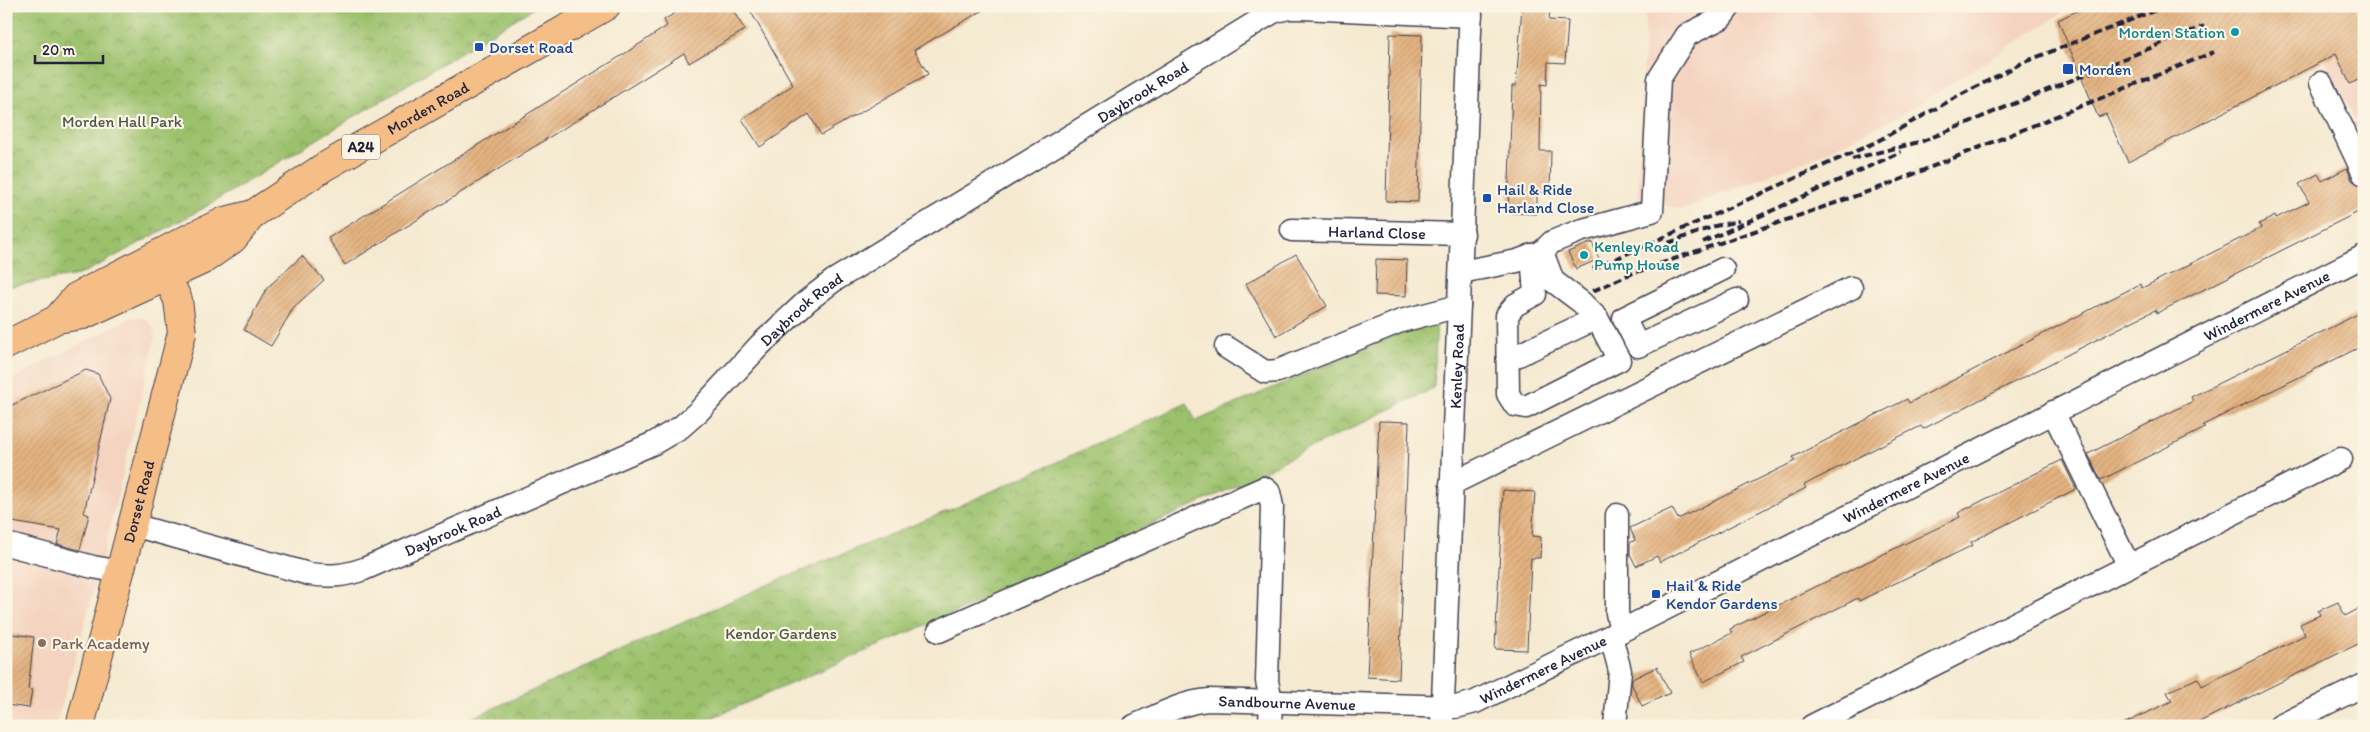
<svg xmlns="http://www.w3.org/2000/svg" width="2370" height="732" viewBox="0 0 2370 732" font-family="Itim,sans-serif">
  <defs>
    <pattern id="park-crowns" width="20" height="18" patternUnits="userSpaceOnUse" patternTransform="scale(1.25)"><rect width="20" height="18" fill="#9bc16c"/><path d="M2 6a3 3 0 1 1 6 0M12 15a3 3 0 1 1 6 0" fill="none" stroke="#7e9c5a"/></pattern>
    <pattern id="building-hatch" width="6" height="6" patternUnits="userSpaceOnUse" patternTransform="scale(1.25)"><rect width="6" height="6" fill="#e4b381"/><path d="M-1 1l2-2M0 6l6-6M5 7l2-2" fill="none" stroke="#c39a70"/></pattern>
  </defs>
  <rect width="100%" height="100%" fill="#fcf5e5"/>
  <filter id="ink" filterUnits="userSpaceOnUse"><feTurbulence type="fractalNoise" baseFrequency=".02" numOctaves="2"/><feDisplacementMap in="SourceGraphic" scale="10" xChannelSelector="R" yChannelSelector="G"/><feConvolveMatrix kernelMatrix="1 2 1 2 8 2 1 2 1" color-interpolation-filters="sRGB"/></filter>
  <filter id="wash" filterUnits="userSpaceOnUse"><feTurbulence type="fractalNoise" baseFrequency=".0096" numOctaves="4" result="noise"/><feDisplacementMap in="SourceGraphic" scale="20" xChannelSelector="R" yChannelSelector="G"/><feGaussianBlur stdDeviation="1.12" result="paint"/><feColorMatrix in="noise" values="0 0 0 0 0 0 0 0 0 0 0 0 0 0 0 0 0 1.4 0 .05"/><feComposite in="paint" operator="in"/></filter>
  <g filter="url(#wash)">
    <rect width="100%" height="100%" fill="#f5ead1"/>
    <path fill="#f4d3c0" d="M 1646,6 L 2079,6 L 2059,15 L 1900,116 L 1826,152 L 1682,210 L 1638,197 Z
      M 2364,6 L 2364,157 L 2348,126 L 2356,121 L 2325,60 L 2340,53 Z
      M 140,317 L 148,320 L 153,327 L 155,338 L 102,561 L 56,726 L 6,726 L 6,382 L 131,318 Z"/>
    <path fill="url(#park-crowns)" stroke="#5e7254" d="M 6,6 L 537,6 L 202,209 L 97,266 L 78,275 L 6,287 Z
      M 1437,317 L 1434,388 L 1283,461 L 1250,480 L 961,610 L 693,726 L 454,726 L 762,587 L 957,507 L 1187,403 L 1196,421 Z"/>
    <g id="blocks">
      <path fill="url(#building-hatch)" d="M 686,6 L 730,6 L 745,30 L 689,63 L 684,53 L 345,265 L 328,238 L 621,56 L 667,26 L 664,20 Z
        M 761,6 L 990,6 L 914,50 L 928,74 L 821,135 L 809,114 L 760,147 L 742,119 L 793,85 L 751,12 Z
        M 1522,6 L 1550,6 L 1549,20 L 1568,21 L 1565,63 L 1548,62 L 1547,85 L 1541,84 L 1540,151 L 1551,151 L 1550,193 L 1537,193 L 1537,214 L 1508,213 L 1512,86 L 1516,86 Z
        M 2087,6 L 2364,6 L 2364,78 L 2350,84 L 2336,54 L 2128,162 L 2106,114 L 2098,117 L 2058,20 Z
        M 1390,34 L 1422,35 L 1418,202 L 1386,201 Z
        M 2347,168 L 2352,180 L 2364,189 L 2364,209 L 2157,313 L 2155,310 L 2135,320 L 1923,429 L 1921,426 L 1882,445 L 1804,485 L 1806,488 L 1692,546 L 1660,562 L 1657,556 L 1636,566 L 1630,554 L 1630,543 L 1635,540 L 1630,528 L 1672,508 L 1678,519 L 1795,461 L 1793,457 L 1907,399 L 1909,403 L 2140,284 L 2142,288 L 2182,268 L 2261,228 L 2259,224 L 2275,216 L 2276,218 L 2309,202 L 2299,184 L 2318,174 L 2322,181 Z
        M 1592,242 L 1599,259 L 1576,269 L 1568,252 Z
        M 1296,254 L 1327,306 L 1276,336 L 1246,284 Z
        M 302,256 L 324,280 L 294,307 L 271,346 L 244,330 L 267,288 Z
        M 1376,259 L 1407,260 L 1406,296 L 1375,295 Z
        M 2364,311 L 2364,345 L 2203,425 L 2205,428 L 2101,480 L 2088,454 L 2193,401 L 2191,397 Z
        M 86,370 L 98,374 L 110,399 L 84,513 L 89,515 L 80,550 L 57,544 L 61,530 L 6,521 L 6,408 Z
        M 1379,421 L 1409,422 L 1399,679 L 1367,677 Z
        M 2062,460 L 2076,489 L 1971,542 L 1973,545 L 1859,601 L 1858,598 L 1741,657 L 1744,662 L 1703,682 L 1689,654 L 1732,633 L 1730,629 L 1805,592 L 1960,517 L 1958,513 Z
        M 1503,490 L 1535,492 L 1532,536 L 1541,537 L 1540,558 L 1531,558 L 1527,650 L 1495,649 Z
        M 2338,602 L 2345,616 L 2364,606 L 2364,641 L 2191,726 L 2119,726 L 2172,701 L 2167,692 L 2198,678 L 2202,686 L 2305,635 L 2300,624 L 2320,615 L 2318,611 Z
        M 6,633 L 34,637 L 28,689 L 32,690 L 29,708 L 6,705 Z
        M 1657,667 L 1670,693 L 1642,706 L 1632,685 L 1632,679 Z"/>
    </g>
  </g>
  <g filter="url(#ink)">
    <use href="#blocks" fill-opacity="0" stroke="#424052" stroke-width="1"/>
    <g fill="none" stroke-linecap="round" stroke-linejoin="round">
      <g stroke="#424052" stroke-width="25">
        <g id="minor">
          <path d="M 2321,83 L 2364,174"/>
          <path id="s1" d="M 1292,230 L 1463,234"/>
          <path d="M 1532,255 L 1535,294 L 1515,305 L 1507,315 L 1508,394 L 1515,405 L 1526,407 L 1619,360 L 1597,318 L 1581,302 L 1553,281 L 1542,252"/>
          <path d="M 1723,269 L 1624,318 L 1638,346 L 1737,300"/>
          <path d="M 1461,272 L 1517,261 L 1542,252 L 1552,242 L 1579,231 L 1652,211 L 1659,79 L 1687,35 L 1721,18 L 1730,6"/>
          <path d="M 1226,347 L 1265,372 L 1278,371 L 1401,321 L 1459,306"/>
          <path d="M 1508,360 L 1597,318"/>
          <path d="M 2053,412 L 2129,566"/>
          <path d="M 1451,484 L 1851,288"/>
          <path d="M 1617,515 L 1617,613 L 1621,631"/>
          <path id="s2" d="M 133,525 L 309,574 C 330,577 344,576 364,569 L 654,443 L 681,427 L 699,411 L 760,345 L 807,301 L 833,281 L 1273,12 L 1288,8 L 1303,8 L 1471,16"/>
          <path d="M 6,544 L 93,567 L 121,572"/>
          <path d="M 939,631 L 1264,488 L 1269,492 L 1272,506 L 1267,681 L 1271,700 L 1270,726"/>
          <path d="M 1611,636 L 1620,671 L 1615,726"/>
          <path id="s3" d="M 1134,726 C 1159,715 1182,702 1209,700 L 1456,707 L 1475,702 L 1621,631 L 2364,256"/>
          <path id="s4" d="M 1442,726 L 1471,6"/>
          <path d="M 1812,726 L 2341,459"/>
          <path d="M 2280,726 L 2364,685"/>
        </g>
      </g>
      <g stroke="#424052" stroke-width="30">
        <g id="major">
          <path id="s5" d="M 80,726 L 182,333 L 178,300 L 167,277"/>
        </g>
      </g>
      <g stroke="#424052" stroke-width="30">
        <g id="highway">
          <path d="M 57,319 L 76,297 L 193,236 L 225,221 L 253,214"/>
          <path id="s6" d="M 6,345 L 57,319 L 83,315 L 203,260 L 233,239 L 253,214 L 324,167 L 606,6"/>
        </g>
      </g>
      <use href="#minor" stroke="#fff" stroke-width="22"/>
      <use href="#major" stroke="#f6be87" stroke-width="28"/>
      <use href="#highway" stroke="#f6be87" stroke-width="28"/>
      <path stroke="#22223b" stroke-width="4" stroke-dasharray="8 4" stroke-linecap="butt" d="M 1852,159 L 1923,141 L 2204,26
        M 1703,242 L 1901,152
        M 1668,243 L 1715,226 L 1739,221
        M 1593,269 L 1876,142 L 1951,100 L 2022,63 L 2166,6
        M 1593,291 L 1628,275 L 1887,185 L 2214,52"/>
    </g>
  </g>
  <g fill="#0f9aa8" stroke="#fcf5e5" stroke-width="2">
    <circle cx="2235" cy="32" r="5"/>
    <circle cx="1584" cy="255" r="5"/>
  </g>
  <g fill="#1a4fb4" stroke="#fcf5e5" stroke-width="2">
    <rect x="474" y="42" width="10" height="10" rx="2.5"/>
    <rect x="2062" y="63" width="12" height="12" rx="2.5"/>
    <rect x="1482" y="193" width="10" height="10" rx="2.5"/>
    <rect x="1651" y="589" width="10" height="10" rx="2.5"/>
  </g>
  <circle fill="#8d6e63" stroke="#fcf5e5" stroke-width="2" cx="42" cy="643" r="5"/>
  <g text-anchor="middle" stroke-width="4.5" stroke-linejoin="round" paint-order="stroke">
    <rect fill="#fcf5e5" stroke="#63616e" stroke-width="1" x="342" y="134.5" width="38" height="25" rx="4"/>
    <g font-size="15" font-weight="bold" fill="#22223b">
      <text x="361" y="152">A24</text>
    </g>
    <g font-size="16" fill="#0d838f" stroke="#fcf5e5" text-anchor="end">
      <text x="2225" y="38">Morden Station</text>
      <text x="1594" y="252" text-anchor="start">Kenley Road<tspan x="1594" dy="18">Pump House</tspan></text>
    </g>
    <g font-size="16" fill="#164399" stroke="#fcf5e5" text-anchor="start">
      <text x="489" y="53">Dorset Road</text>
      <text x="2079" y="75">Morden</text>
      <text x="1497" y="195">Hail &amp; Ride<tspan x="1497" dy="18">Harland Close</tspan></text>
      <text x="1666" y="591">Hail &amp; Ride<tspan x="1666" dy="18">Kendor Gardens</tspan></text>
    </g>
    <g font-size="16" fill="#22223b" stroke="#fcf5e5">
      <text dy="6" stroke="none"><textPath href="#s2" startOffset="1160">Daybrook Road</textPath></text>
      <text dy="6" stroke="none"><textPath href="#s6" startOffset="489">Morden Road</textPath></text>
      <text dy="6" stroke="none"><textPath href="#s1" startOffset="85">Harland Close</textPath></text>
      <text dy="6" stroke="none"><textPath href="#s3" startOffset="1232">Windermere Avenue</textPath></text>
      <text dy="6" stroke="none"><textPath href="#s2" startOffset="755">Daybrook Road</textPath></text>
      <text dy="6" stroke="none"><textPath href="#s4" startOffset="360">Kenley Road</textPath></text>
      <text dy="6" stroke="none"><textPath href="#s3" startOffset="828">Windermere Avenue</textPath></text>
      <text dy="6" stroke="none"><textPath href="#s5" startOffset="232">Dorset Road</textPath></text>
      <text dy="6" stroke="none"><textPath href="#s2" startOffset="335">Daybrook Road</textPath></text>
      <text dy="6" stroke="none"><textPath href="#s3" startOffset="422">Windermere Avenue</textPath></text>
      <text dy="6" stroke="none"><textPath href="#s3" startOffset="158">Sandbourne Avenue</textPath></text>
    </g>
    <g font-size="16" fill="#4c5a4c" stroke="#fcf5e5">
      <text x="122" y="127">Morden Hall Park</text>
      <text x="781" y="639">Kendor Gardens</text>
    </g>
    <g font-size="16" fill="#785e54" stroke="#fcf5e5" text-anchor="start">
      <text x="52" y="649">Park Academy</text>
    </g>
  </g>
  <rect width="2370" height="732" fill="none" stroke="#fcf5e5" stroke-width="25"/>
  <path d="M35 55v8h68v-8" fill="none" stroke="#22223b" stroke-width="2.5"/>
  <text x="42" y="55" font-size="15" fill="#22223b" stroke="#fcf5e5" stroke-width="4" paint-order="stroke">20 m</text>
</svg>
